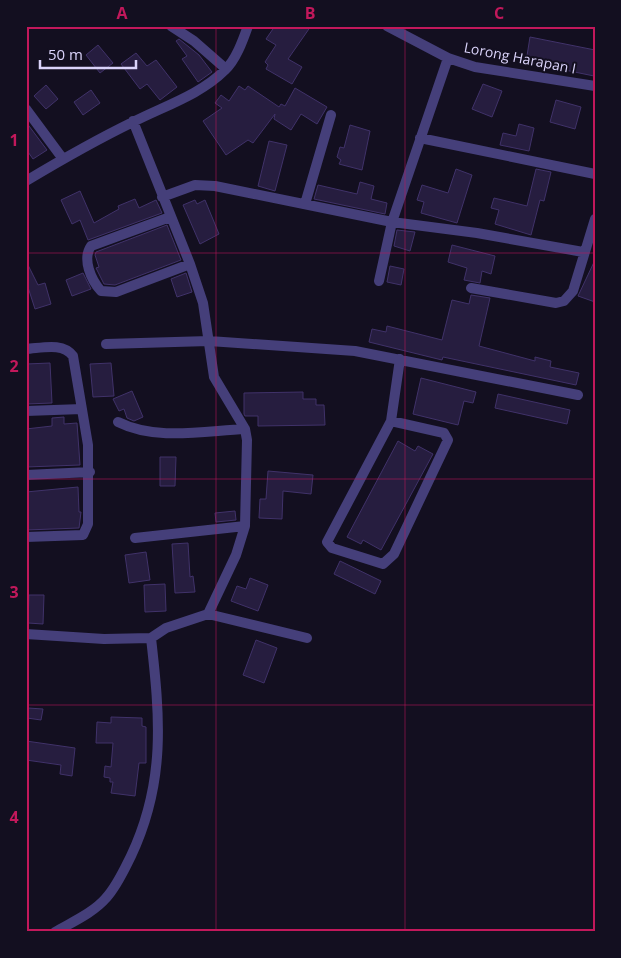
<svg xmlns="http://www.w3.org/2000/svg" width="621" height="958" viewBox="0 0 621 958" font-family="'Open Sans',sans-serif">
  <rect width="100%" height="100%" fill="#130f20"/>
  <path fill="#261d3f" stroke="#403269" d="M 275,26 L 311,26 L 288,59 L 302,67 L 292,84 L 266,69 L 268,65 L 265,62 L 276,45 L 266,39 Z
    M 530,37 L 595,50 L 594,76 L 526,62 Z
    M 179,39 L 199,55 L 212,72 L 198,82 L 182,59 L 187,56 L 176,41 Z
    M 98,45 L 113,63 L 100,73 L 86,55 Z
    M 136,53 L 147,66 L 156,60 L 177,87 L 160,100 L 147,84 L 140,89 L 121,64 Z
    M 483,84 L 502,91 L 492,117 L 472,109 Z
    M 46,85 L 58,99 L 46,109 L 34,96 Z
    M 239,86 L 245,90 L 248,86 L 279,107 L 281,104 L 285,106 L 295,88 L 327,107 L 317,124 L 301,114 L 291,130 L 274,119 L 275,114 L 253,143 L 248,140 L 226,155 L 203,121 L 222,108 L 215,103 L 221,95 L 229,101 Z
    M 91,90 L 100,103 L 83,115 L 74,102 Z
    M 556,100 L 581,107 L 575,129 L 550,122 Z
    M 26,122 L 47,150 L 33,159 L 26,149 Z
    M 519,124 L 534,128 L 529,151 L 500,145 L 503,133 L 516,136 Z
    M 350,125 L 370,131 L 362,170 L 339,164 L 341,160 L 337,157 L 340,147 L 344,148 Z
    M 269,141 L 287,145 L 275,191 L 258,186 Z
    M 456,169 L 472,175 L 457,223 L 421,213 L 424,202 L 417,200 L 422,185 L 448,193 Z
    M 536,169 L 551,172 L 544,201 L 540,200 L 531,235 L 495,224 L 499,210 L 491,208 L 494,198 L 527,206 Z
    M 360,182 L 374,186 L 371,199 L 387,203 L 385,214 L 314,199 L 318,185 L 357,194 Z
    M 80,191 L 94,223 L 119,209 L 118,206 L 135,199 L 139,208 L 156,200 L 162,213 L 88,240 L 80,220 L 72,224 L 61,200 Z
    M 195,200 L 197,204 L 205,200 L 219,234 L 200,244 L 183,205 Z
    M 167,225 L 181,260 L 115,285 L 104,284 L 96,268 L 99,267 L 95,255 L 96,252 Z
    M 397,230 L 415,232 L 410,251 L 394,246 Z
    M 452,245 L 495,256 L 491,274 L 482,271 L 480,283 L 464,280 L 467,268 L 448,262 Z
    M 595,260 L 595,302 L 578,296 Z
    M 27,263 L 38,285 L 45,283 L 51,304 L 35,309 L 26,281 Z
    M 390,266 L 404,269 L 401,285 L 387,282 Z
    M 83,273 L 91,289 L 72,296 L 66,280 Z
    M 186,273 L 192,292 L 177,297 L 171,279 Z
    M 471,295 L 490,298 L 479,346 L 535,361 L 535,357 L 551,361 L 550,367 L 579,373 L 576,385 L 443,357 L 442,360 L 369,342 L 372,329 L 386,332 L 387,326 L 442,340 L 452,300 L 469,304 Z
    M 50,363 L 52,403 L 26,404 L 26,364 Z
    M 111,363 L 114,396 L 93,397 L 90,364 Z
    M 421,378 L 476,392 L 473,403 L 464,401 L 458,425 L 413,414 Z
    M 132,391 L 143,417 L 134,421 L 127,418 L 124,409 L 119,411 L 113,399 Z
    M 303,392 L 303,399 L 316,399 L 316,405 L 324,405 L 325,425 L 258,426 L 258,416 L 245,416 L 244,414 L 244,393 Z
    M 498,394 L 570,410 L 567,424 L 495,408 Z
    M 64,417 L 64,424 L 77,423 L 80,465 L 26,467 L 26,429 L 52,426 L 52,418 Z
    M 398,441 L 415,451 L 418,446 L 433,454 L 381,550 L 363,540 L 361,544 L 347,537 Z
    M 160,457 L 176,457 L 175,486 L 160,486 Z
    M 268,471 L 313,475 L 311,494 L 283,491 L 282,519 L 259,518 L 260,499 L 266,499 Z
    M 78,487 L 79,512 L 81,512 L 79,528 L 26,530 L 26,492 Z
    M 235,511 L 236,520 L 216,522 L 215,513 Z
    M 188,543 L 190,577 L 193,576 L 195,592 L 175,593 L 172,544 Z
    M 146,552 L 150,580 L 129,583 L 125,555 Z
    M 340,561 L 381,581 L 375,594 L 334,574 Z
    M 250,578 L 268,585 L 258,611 L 231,601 L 237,586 L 246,589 Z
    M 165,584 L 166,611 L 145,612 L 144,585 Z
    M 29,595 L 44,595 L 43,624 L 28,623 Z
    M 256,640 L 277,648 L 264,683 L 243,675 Z
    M 28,708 L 43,709 L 41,720 L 27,718 Z
    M 111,717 L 142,718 L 142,726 L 146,727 L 146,763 L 139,763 L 135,796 L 111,793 L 113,782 L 110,782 L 110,778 L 104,777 L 105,766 L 111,767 L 113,743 L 96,743 L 97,722 L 111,723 Z
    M 26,741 L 75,748 L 72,776 L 60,774 L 61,765 L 26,760 Z"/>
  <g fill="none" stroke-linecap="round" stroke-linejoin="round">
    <path stroke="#453f7a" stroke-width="10" d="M 171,26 L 194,41 L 226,69
      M 387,26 L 448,58 L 475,67 L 595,86
      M 26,109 L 63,159
      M 420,138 L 595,174
      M 26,181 C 61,160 96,140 133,122 C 164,106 200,95 225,70 C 236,60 243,40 248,26
      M 162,197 L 195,185 L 215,186 L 392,222 L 477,233 L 583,252
      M 305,204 L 331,115
      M 170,217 L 91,246 C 82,259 91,280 101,291 L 116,292 L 190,264
      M 379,281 L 392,222 L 448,58
      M 471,288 L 556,303 L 564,301 L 573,291 L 595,219
      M 106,344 L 209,341 L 355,351 L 578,395
      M 26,349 C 42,348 63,342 73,356 L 88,445 L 88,524 L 83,535 L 26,537
      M 26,411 L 82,409
      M 391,421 L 444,433 L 448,440 L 394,554 L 383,564 L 332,548 L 327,542 L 391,421 L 400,359
      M 118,422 C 156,441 203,431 245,429
      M 26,475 L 90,472
      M 135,538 L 245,526
      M 208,614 L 307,638
      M 26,634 L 104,639 L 151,638 L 166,628 L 208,614 L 236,555 L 245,526 L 247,440 L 245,429 L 214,377 L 203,303 L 190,264 L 133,121
      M 55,932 C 72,922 93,913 106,898 C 117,886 124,870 131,856 C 166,782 160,717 151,638"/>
  </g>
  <path fill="none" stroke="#c2185b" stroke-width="1" stroke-opacity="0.55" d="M 216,26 L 216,932M 405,26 L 405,932M 26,253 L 595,253M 26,479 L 595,479M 26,705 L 595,705"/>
  <g text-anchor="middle" stroke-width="4" stroke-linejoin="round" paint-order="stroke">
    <g font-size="14" fill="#dad3fa" stroke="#130f20">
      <text transform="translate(520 58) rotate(11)" y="5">Lorong Harapan I</text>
    </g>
  </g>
  <rect width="621" height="958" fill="none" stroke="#130f20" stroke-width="55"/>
  <path d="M40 60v8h96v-8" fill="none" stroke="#dad3fa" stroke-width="2.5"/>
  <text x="48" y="60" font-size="15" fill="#dad3fa" stroke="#130f20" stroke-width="4" paint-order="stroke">50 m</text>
  <rect x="28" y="28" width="566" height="902" fill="none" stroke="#c2185b" stroke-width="2"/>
  <g font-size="16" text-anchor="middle" font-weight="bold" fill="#c2185b">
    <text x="122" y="19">A</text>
    <text x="310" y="19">B</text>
    <text x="499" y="19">C</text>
    <text x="14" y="146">1</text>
    <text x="14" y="372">2</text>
    <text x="14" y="598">3</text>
    <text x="14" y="823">4</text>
  </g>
</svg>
